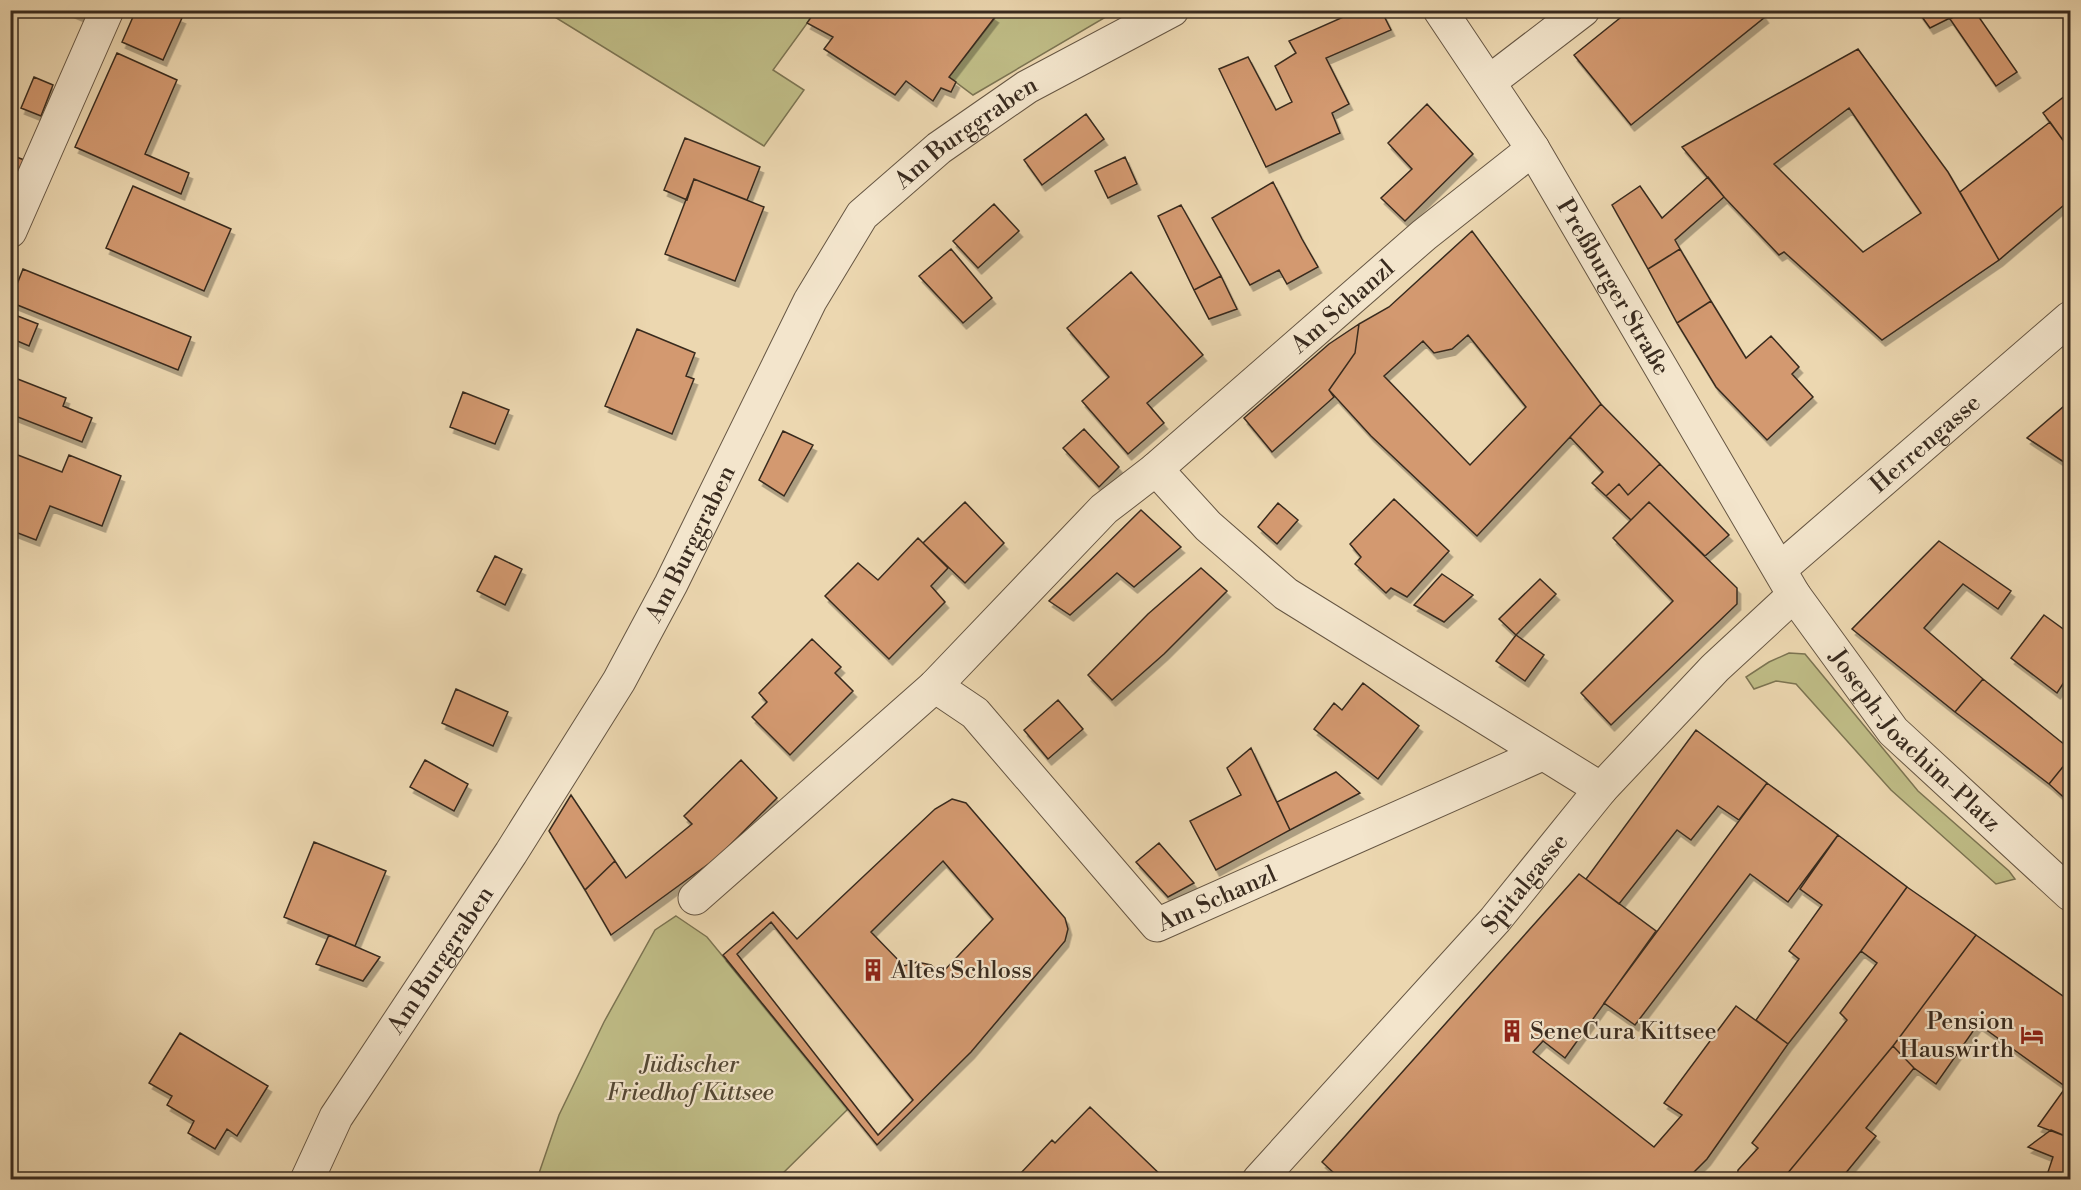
<svg xmlns="http://www.w3.org/2000/svg" width="2081" height="1190" viewBox="0 0 2081 1190" font-family="'Libre Bodoni',serif">
  <defs>
    <filter id="shadow"><feDropShadow dx="3.5" dy="6" stdDeviation="0" flood-color="#0004"/></filter>
  </defs>
  <rect width="100%" height="100%" fill="#ecd7b0"/>
  <filter id="stains"><feTurbulence type="fractalNoise" baseFrequency=".00333" numOctaves="4"/><feColorMatrix values="0 0 0 0 .2 0 0 0 0 .09 0 0 0 0 .02 0 0 0 .5 -.17"/></filter>
  <radialGradient id="worn" r=".72"><stop offset=".6" stop-color="#630" stop-opacity="0"/><stop offset="1" stop-color="#630" stop-opacity=".3"/></radialGradient>
  <path fill="#bfbc86" stroke="#7c7452" stroke-width="1.5" d="M 545,11 L 816,11 L 773,70 L 804,90 L 764,146 Z
    M 985,11 L 1116,11 L 973,95 L 949,77 L 995,18 Z
    M 1789,653 L 1805,654 L 1918,791 L 2009,871 L 2015,879 L 1996,884 L 1891,790 L 1796,684 L 1776,681 L 1754,689 L 1746,677 L 1769,662 Z
    M 676,916 L 707,937 L 848,1109 L 777,1179 L 537,1179 L 559,1115 L 604,1022 L 655,930 Z"/>
  <path fill="#d3996f" stroke="#392b1f" stroke-width="1.5" fill-rule="evenodd" filter="url(#shadow)" d="M 67,10 L 83,10 L 81,16 Z
    M 136,10 L 164,10 L 182,18 L 163,60 L 122,42 Z
    M 816,10 L 985,10 L 995,17 L 949,77 L 956,82 L 951,92 L 941,88 L 933,101 L 906,81 L 895,95 L 824,49 L 833,37 L 807,23 Z
    M 1359,10 L 1381,10 L 1391,30 L 1326,58 L 1349,104 L 1332,113 L 1340,133 L 1266,167 L 1219,69 L 1248,57 L 1276,110 L 1292,102 L 1275,66 L 1296,53 L 1289,41 Z
    M 1630,10 L 1760,10 L 1765,17 L 1631,125 L 1574,55 Z
    M 1917,10 L 1966,10 L 1930,28 Z
    M 1966,10 L 1974,10 L 2017,72 L 1996,86 L 1950,19 Z
    M 1858,49 L 1948,172 L 1999,260 L 1882,340 L 1784,252 L 1779,255 L 1724,197 L 1682,147 ZM 1849,108 L 1921,213 L 1863,252 L 1774,164 Z
    M 117,53 L 177,80 L 145,154 L 189,173 L 181,194 L 75,147 Z
    M 34,77 L 53,85 L 41,116 L 21,108 Z
    M 2070,92 L 2070,150 L 2043,113 Z
    M 1427,104 L 1473,154 L 1405,221 L 1381,198 L 1412,169 L 1388,143 Z
    M 1086,114 L 1104,139 L 1042,185 L 1024,160 Z
    M 2050,122 L 2070,150 L 2070,200 L 1999,260 L 1960,192 Z
    M 685,138 L 760,167 L 747,200 L 694,179 L 687,200 L 664,190 Z
    M 11,155 L 27,161 L 16,190 L 10,188 Z
    M 1125,157 L 1137,184 L 1108,198 L 1095,171 Z
    M 1708,177 L 1724,197 L 1675,240 L 1680,249 L 1648,269 L 1612,205 L 1640,186 L 1662,218 Z
    M 694,179 L 764,207 L 735,281 L 665,254 Z
    M 1273,182 L 1302,239 L 1318,267 L 1287,284 L 1279,270 L 1250,285 L 1212,218 Z
    M 133,186 L 231,229 L 204,291 L 106,248 Z
    M 994,204 L 1019,231 L 978,268 L 953,241 Z
    M 1181,205 L 1221,276 L 1194,290 L 1158,216 Z
    M 1472,231 L 1601,404 L 1477,536 L 1371,436 L 1329,390 L 1355,353 L 1359,324 L 1389,307 ZM 1468,335 L 1526,407 L 1470,465 L 1384,376 L 1423,341 L 1434,353 L 1452,349 Z
    M 951,249 L 992,298 L 963,323 L 919,276 Z
    M 1680,249 L 1711,301 L 1677,323 L 1648,269 Z
    M 23,269 L 191,337 L 178,370 L 10,302 Z
    M 1131,272 L 1203,355 L 1147,403 L 1164,423 L 1128,454 L 1082,401 L 1109,377 L 1067,328 Z
    M 1221,276 L 1237,309 L 1209,319 L 1194,290 Z
    M 1711,301 L 1746,358 L 1771,336 L 1799,367 L 1792,374 L 1813,397 L 1767,440 L 1716,387 L 1677,323 Z
    M 10,313 L 38,324 L 29,346 L 10,338 Z
    M 1359,324 L 1355,353 L 1329,390 L 1334,397 L 1272,452 L 1244,418 L 1329,344 Z
    M 637,329 L 695,353 L 686,376 L 694,379 L 672,434 L 605,406 Z
    M 10,376 L 66,398 L 63,406 L 92,418 L 82,442 L 10,414 Z
    M 463,392 L 509,410 L 495,444 L 450,427 Z
    M 2070,401 L 2070,466 L 2027,438 Z
    M 1601,404 L 1660,464 L 1628,495 L 1619,484 L 1606,496 L 1592,483 L 1603,472 L 1570,437 Z
    M 1084,429 L 1119,467 L 1099,487 L 1063,448 Z
    M 783,431 L 813,445 L 784,496 L 759,480 Z
    M 10,452 L 62,472 L 69,455 L 121,476 L 102,526 L 50,506 L 36,540 L 10,530 Z
    M 1660,464 L 1729,535 L 1705,556 L 1649,502 L 1631,520 L 1606,496 L 1619,484 L 1628,495 Z
    M 1394,499 L 1449,551 L 1407,597 L 1391,588 L 1386,593 L 1355,564 L 1361,557 L 1350,544 Z
    M 965,502 L 1004,543 L 965,583 L 923,543 Z
    M 1649,502 L 1737,588 L 1737,604 L 1611,725 L 1581,693 L 1673,601 L 1613,538 Z
    M 1278,503 L 1298,520 L 1277,544 L 1258,527 Z
    M 1141,510 L 1181,547 L 1134,587 L 1117,573 L 1070,615 L 1049,601 Z
    M 918,538 L 948,568 L 931,586 L 945,602 L 889,659 L 825,596 L 858,563 L 878,580 Z
    M 1939,541 L 2011,591 L 1998,609 L 1963,584 L 1924,628 L 1983,679 L 1955,712 L 1852,629 Z
    M 495,556 L 522,569 L 505,605 L 477,591 Z
    M 1201,568 L 1227,591 L 1164,654 L 1112,700 L 1088,675 L 1148,614 Z
    M 1442,574 L 1473,595 L 1444,622 L 1414,605 Z
    M 1540,579 L 1556,594 L 1516,635 L 1499,619 Z
    M 2044,615 L 2070,634 L 2070,673 L 2057,693 L 2011,658 Z
    M 1516,635 L 1544,655 L 1525,681 L 1496,661 Z
    M 812,639 L 841,667 L 835,673 L 853,691 L 790,755 L 752,717 L 767,702 L 759,693 Z
    M 1983,679 L 2070,749 L 2070,758 L 2049,784 L 1955,712 Z
    M 1363,683 L 1419,726 L 1378,779 L 1314,729 L 1334,703 L 1342,710 Z
    M 456,689 L 508,712 L 493,746 L 442,723 Z
    M 1058,700 L 1083,729 L 1048,759 L 1024,730 Z
    M 1696,730 L 1767,783 L 1739,820 L 1718,806 L 1691,840 L 1677,830 L 1619,904 L 1586,879 Z
    M 1251,748 L 1290,830 L 1216,870 L 1190,821 L 1241,795 L 1227,768 Z
    M 2070,758 L 2070,803 L 2049,784 Z
    M 425,760 L 468,784 L 454,811 L 410,787 Z
    M 741,760 L 777,798 L 718,857 L 611,935 L 585,890 L 615,861 L 626,878 L 692,824 L 684,816 Z
    M 1336,772 L 1360,793 L 1290,830 L 1277,802 Z
    M 1767,783 L 1838,835 L 1788,902 L 1750,874 L 1635,1025 L 1604,1003 Z
    M 571,795 L 615,861 L 585,890 L 549,831 Z
    M 952,799 L 966,803 L 1065,918 L 1068,929 L 1065,941 L 971,1052 L 877,1145 L 723,955 L 773,912 L 797,939 L 935,809 ZM 943,861 L 993,919 L 941,974 L 931,965 L 917,962 L 904,966 L 871,932 ZM 771,922 L 913,1100 L 878,1135 L 737,954 Z
    M 1838,835 L 1907,887 L 1861,951 L 1788,1044 L 1756,1020 L 1799,959 L 1789,951 L 1822,905 L 1800,889 Z
    M 314,842 L 386,871 L 355,946 L 284,917 Z
    M 1159,843 L 1194,883 L 1168,897 L 1136,862 Z
    M 1579,874 L 1656,931 L 1565,1058 L 1543,1041 L 1533,1052 L 1654,1147 L 1682,1115 L 1664,1103 L 1736,1006 L 1788,1044 L 1707,1159 L 1686,1180 L 1344,1180 L 1335,1174 L 1322,1162 Z
    M 1907,887 L 1976,935 L 1893,1046 L 1782,1180 L 1737,1180 L 1738,1170 L 1758,1148 L 1752,1143 L 1847,1020 L 1840,1013 L 1877,963 L 1861,951 Z
    M 329,935 L 380,957 L 363,981 L 316,964 Z
    M 1976,935 L 2070,1001 L 2070,1138 L 2038,1126 L 2066,1087 L 1978,1024 L 1936,1084 L 1914,1068 L 1893,1046 Z
    M 180,1033 L 268,1086 L 237,1136 L 227,1129 L 215,1149 L 188,1133 L 194,1121 L 167,1105 L 172,1096 L 149,1083 Z
    M 1893,1046 L 1914,1068 L 1866,1128 L 1876,1136 L 1840,1180 L 1782,1180 Z
    M 1090,1107 L 1166,1180 L 1023,1180 L 1019,1175 L 1052,1140 L 1055,1143 Z
    M 2051,1130 L 2070,1138 L 2070,1180 L 2058,1180 L 2047,1175 L 2053,1157 L 2028,1147 Z"/>
  <g fill="none" stroke-linecap="round" stroke-linejoin="round">
    <g stroke="#665643" stroke-width="35">
      <g id="minor">
        <path id="s1" d="M 1440,10 L 1533,149 L 1794,595 L 1893,731 L 2070,894"/>
        <path d="M 1489,82 L 1583,10"/>
        <path d="M 10,231 L 107,10"/>
        <path d="M 1156,469 L 1208,526 L 1286,594 L 1601,789"/>
        <path id="s2" d="M 1780,569 L 2070,318"/>
        <path id="s3" d="M 935,686 L 975,713 L 1157,925 L 1542,754"/>
        <path id="s4" d="M 695,898 L 935,686 L 1104,509 L 1156,469 L 1424,235 L 1533,149"/>
        <path id="s5" d="M 307,1180 L 336,1117 L 511,853 L 619,681 L 671,584 L 810,301 L 862,215 L 939,148 L 1027,87 L 1172,10"/>
        <path id="s6" d="M 1259,1180 L 1495,920 L 1601,789 L 1715,668 L 1794,595"/>
      </g>
    </g>
    <use href="#minor" stroke="#f3e5cc" stroke-width="33"/>
  </g>
  <defs>
    <g id="building-bare" transform="scale(1.8)"><path d="M-4-6H4V6H1V3H-1V6H-4ZM-2.5-4.3h1.7v1.8h-1.7ZM.8-4.3h1.7v1.8H.8ZM-2.5-1h1.7V.8h-1.7ZM.8-1h1.7V.8H.8Z" fill="#8f2418" stroke="#f3e5cc" stroke-width="2.5" paint-order="stroke"/></g>
    <g id="hotel-bare" transform="scale(1.8)"><path d="M-6-4.5h1.5V1H6V5H4.5V3h-9V5H-6ZM-4 0a1.8 1.8 0 1 1 3.6 0ZM.5 0V-2.5h3Q6-2.5 6 0Z" fill="#8f2418" stroke="#f3e5cc" stroke-width="2.5" paint-order="stroke"/></g>
  </defs>
  <g fill-rule="evenodd">
    <use href="#building-bare" x="873" y="970"/>
    <use href="#building-bare" x="1512" y="1031"/>
    <use href="#hotel-bare" x="2032" y="1035"/>
  </g>
  <g text-anchor="middle" stroke-width="4.5" stroke-linejoin="round" paint-order="stroke">
    <g font-size="24" fill="#392b1f" stroke="#f3e5cc">
      <text dy="8" stroke="none"><textPath href="#s5" startOffset="1248">Am Burggraben</textPath></text>
      <text dy="8" stroke="none"><textPath href="#s1" startOffset="327">Preßburger Straße</textPath></text>
      <text dy="8" stroke="none"><textPath href="#s4" startOffset="878">Am Schanzl</textPath></text>
      <text dy="8" stroke="none"><textPath href="#s2" startOffset="192">Herrengasse</textPath></text>
      <text dy="8" stroke="none"><textPath href="#s5" startOffset="744">Am Burggraben</textPath></text>
      <text dy="8" stroke="none"><textPath href="#s1" startOffset="874">Joseph-Joachim-Platz</textPath></text>
      <text dy="8" stroke="none"><textPath href="#s6" startOffset="398">Spitalgasse</textPath></text>
      <text dy="8" stroke="none"><textPath href="#s3" startOffset="393">Am Schanzl</textPath></text>
      <text dy="8" stroke="none"><textPath href="#s5" startOffset="258">Am Burggraben</textPath></text>
    </g>
    <g font-size="24" fill="#392b1f" stroke="#f3e5cc" text-anchor="start">
      <text x="891" y="978">Altes Schloss</text>
      <text x="2014" y="1029" text-anchor="end">Pension<tspan x="2014" dy="28">Hauswirth</tspan></text>
      <text x="1530" y="1039">SeneCura Kittsee</text>
    </g>
    <g font-size="24" font-style="italic" fill="#544834" stroke="#f3e5cc">
      <text x="690" y="1072">Jüdischer<tspan x="690" dy="28">Friedhof Kittsee</tspan></text>
    </g>
  </g>
  <rect width="2081" height="1190" fill="none" stroke="#ecd7b0" stroke-width="36"/>
  <rect x="12" y="12" width="2057" height="1166" fill="none" stroke="#392b1f" stroke-width="3"/>
  <rect x="18" y="18" width="2045" height="1154" fill="none" stroke="#392b1f" stroke-width="1.5"/>
  <rect width="100%" height="100%" filter="url(#stains)"/>
  <rect width="100%" height="100%" fill="url(#worn)"/>
</svg>
